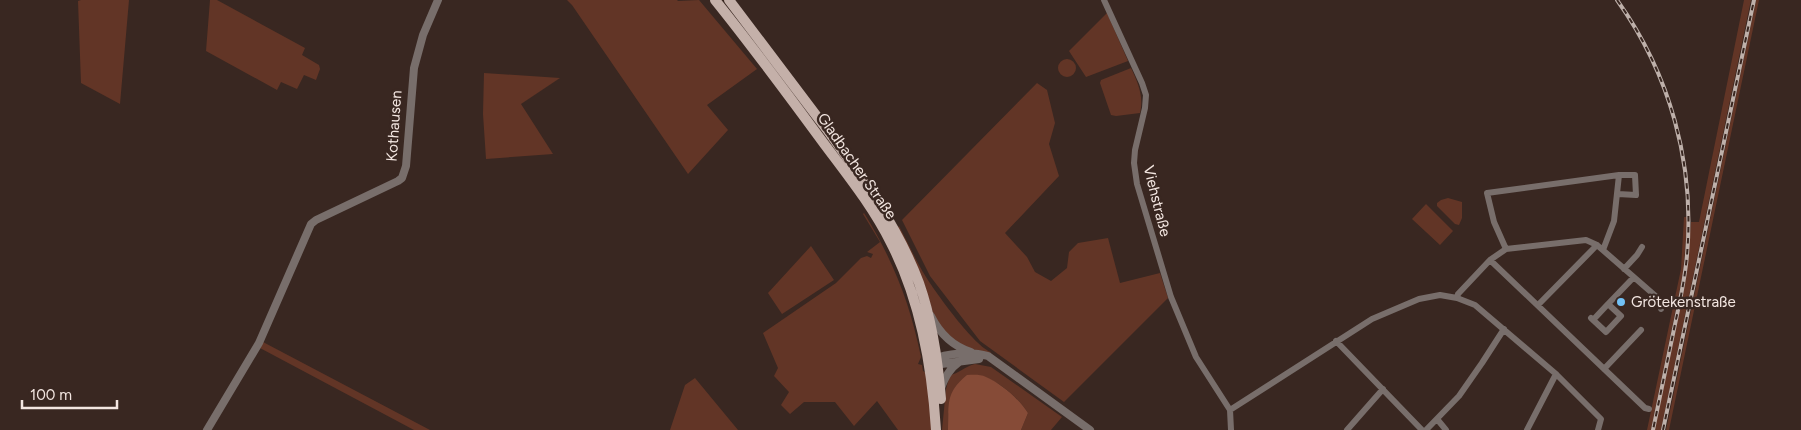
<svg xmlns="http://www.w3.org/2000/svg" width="1801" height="430" viewBox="0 0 1801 430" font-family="Figtree,sans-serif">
  <rect width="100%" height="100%" fill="#392721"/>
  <path fill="#623526" d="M 81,0 L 129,0 L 120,104 L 81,83 L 78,1 Z
    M 210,0 L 217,0 L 305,48 L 302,55 L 319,65 L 320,69 L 316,80 L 304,75 L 297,89 L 281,82 L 277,90 L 206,51 Z
    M 567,0 L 677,0 L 678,1 L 699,0 L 757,69 L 707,105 L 728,130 L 688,174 L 572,5 Z
    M 1744,0 L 1751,0 L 1661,430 L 1654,430 L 1685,283 L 1691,222 L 1699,222 Z
    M 1756,0 L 1759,0 L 1669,430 L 1666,430 Z
    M 1107,13 L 1128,61 L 1086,77 L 1069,51 Z
    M1058 68a9 9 0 1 1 18 0a9 9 0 1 1-18 0Z
    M 1131,68 C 1138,83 1144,96 1140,113 L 1116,116 L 1111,115 L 1100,83 L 1101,80 Z
    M 484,73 L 560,78 L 521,104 L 553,154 L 486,159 L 483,114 Z
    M 1037,83 L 1047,90 L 1055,123 L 1049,144 L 1059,176 L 1005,233 L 1027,257 L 1035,272 L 1051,281 L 1067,268 L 1069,252 L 1078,243 L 1108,238 L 1120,283 L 1160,273 L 1168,298 L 1064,402 L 980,341 L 930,276 L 902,220 Z
    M 1448,198 L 1462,202 L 1462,218 L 1459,225 L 1455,224 L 1437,206 L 1437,203 L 1441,200 Z
    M 1426,204 L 1453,231 L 1440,245 L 1412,219 Z
    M 864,213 C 893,260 910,303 921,357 L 918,364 L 922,365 L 923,371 L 928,374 L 933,430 L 898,430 L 877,401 L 854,426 L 835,402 L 804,402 L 790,414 L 781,405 L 789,392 L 774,376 L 778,368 L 763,333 L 836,283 L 861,258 L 867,256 L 871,258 L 873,254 L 867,252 L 880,242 L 863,214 Z
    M 1684,217 L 1688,217 L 1683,274 L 1651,430 L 1647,430 L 1681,269 Z
    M 899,226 C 908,243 916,261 926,277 C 936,293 975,347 991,352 L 990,353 L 966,348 L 951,339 L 935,319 L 924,284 L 898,227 Z
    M 811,246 L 834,280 L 782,314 L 768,293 Z
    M 263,342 L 430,430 L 414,430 L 260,348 Z
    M 975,364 L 991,367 L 1062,417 L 1051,430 L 1021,430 L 1028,413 C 1017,396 996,378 976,375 L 948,414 L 948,430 L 942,430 L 946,389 L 950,375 C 956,375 966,366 975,364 Z
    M 695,378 L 738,430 L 670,430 L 685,385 Z"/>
  <path fill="#864b37" d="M 967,375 C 973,375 980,374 986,377 C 1002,384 1019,399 1028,413 L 1021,430 L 948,430 C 949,404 945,393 967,375 Z"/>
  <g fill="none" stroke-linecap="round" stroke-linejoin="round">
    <path stroke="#786e6b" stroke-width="6" d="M 1104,0 L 1142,83 L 1146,95 L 1145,108 L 1135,150 L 1134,163 L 1137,184 L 1171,297 L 1196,357 L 1230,410 L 1231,430
      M 1618,194 L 1636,195 L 1635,175 L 1619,175
      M 1506,249 L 1494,222 L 1487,193 L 1619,175 L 1614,221 L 1603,250
      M 1490,260 L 1645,408 L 1649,409
      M 1624,269 L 1637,255 L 1642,247
      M 1457,298 L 1458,294 L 1490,260 L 1506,249 L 1586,240 L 1597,245 L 1659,299 L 1661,309
      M 1608,304 L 1633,278
      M 1538,305 L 1597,245
      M 1591,318 L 1606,332 L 1621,316 L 1608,304 L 1593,320
      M 1336,341 L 1422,430
      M 1604,369 L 1641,330
      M 1230,410 L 1372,319 L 1419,299 L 1440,295 L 1457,298 L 1475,305 L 1556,374 L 1601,419 L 1598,430
      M 1437,419 L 1446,430
      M 1347,430 L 1383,389
      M 1426,430 L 1459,396 L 1482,363 L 1504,329
      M 1527,430 L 1556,374"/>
    <path stroke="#786e6b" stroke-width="8" d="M 931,316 C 940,334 952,346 971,352
      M 932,360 C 947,353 971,351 988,356 L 1090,430
      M 934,365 L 979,359
      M 941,388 C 945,378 949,369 958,363
      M 207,430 L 259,343 L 311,224 L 316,220 L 398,181 L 402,178 L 406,166 L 414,68 L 423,35 L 438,0"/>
    <path stroke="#c4b0a9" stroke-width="10" d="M 715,0 C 753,47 789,96 825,145 C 849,177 873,207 891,243 C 921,301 932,366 936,430
      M 729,0 C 762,43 795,87 828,131 C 863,179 898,227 919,283 C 932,320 938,361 941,399"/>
    <g stroke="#beb0aa" stroke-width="4">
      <path id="rail" d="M 1617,0 C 1670,74 1695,164 1687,255 C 1685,280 1679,305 1674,329 C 1667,363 1660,396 1653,430
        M 1663,430 L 1754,0"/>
    </g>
    <use href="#rail" stroke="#392721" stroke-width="2" stroke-dasharray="5.5" stroke-linecap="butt"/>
  </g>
  <circle fill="#71c1f5" stroke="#392721" stroke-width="2" cx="1621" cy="302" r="5"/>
  <g text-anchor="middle" stroke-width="5" stroke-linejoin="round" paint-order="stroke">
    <g font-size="15" fill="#f3e6e1" stroke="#392721">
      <text transform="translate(394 126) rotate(-86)" y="5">Kothausen</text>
      <text transform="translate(857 166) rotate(55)" y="5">Gladbacher Straße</text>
      <text transform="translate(1157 201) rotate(76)" y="5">Viehstraße</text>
    </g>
    <g font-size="15" fill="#f3e6e1" stroke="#392721" text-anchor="start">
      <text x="1631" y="307">Grötekenstraße</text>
    </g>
  </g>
  <path d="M22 400v8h95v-8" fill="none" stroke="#f3e6e1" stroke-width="2.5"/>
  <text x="30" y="400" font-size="15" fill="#f3e6e1" stroke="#392721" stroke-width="4" paint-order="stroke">100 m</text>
</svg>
